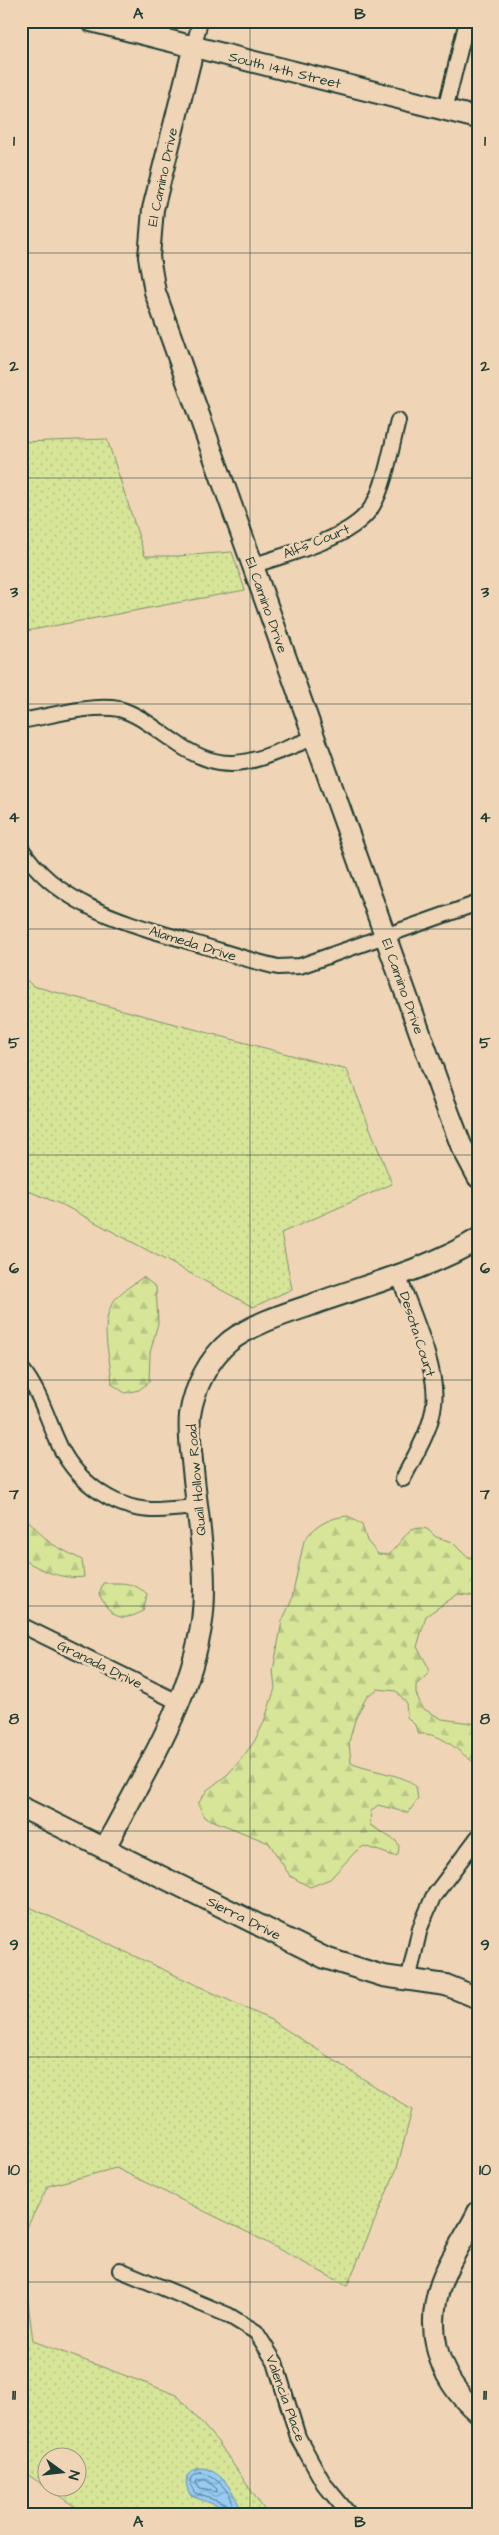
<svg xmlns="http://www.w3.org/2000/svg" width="499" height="2535" viewBox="0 0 499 2535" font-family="'Architects Daughter',sans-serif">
  <defs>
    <pattern id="grass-dots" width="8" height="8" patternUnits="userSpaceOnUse" patternTransform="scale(1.25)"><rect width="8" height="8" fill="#d7e599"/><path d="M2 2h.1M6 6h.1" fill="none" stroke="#b8c584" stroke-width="1.8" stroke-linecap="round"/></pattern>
    <pattern id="forest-firs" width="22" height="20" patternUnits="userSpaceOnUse" patternTransform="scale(1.25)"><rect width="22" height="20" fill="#d7e599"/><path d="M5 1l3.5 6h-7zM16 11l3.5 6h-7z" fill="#b8c584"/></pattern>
    <pattern id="water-waves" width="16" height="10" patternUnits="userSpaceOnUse" patternTransform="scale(1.25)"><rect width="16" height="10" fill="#97cbf5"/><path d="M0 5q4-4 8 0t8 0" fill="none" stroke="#7ba6c7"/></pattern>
  </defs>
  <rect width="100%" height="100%" fill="#efd5b6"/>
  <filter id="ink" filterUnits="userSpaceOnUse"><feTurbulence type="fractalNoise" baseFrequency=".02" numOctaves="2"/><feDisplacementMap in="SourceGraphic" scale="10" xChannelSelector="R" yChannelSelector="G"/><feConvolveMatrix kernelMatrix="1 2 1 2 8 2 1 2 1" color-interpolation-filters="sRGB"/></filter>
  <g filter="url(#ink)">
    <path fill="url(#grass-dots)" stroke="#7b9166" fill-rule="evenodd" d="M 107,439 L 145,556 L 178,556 L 232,552 L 245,590 L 21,632 L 21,442 Z
      M 21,975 L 33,986 L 347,1070 L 392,1184 L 281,1233 L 292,1289 L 253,1307 L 65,1206 L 21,1188 Z
      M 21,1903 L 271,2020 L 412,2110 L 397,2168 L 347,2286 L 251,2234 L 116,2168 L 48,2186 L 21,2239 Z
      M 21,2248 L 33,2341 L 177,2395 L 218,2442 L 267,2514 L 86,2514 L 21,2470 ZM 48,2458 L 78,2458 L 78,2488 L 48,2488 Z"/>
    <path fill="url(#forest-firs)" stroke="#7b9166" d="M 143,1277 L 156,1287 L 158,1323 L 150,1353 L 149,1382 L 139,1390 L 125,1393 L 112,1384 C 111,1357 96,1319 118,1296 C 125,1289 135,1283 143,1277 Z
      M 21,1513 L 50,1543 L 82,1560 L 84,1577 C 62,1580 40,1570 21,1558 Z
      M 348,1516 L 362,1525 L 367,1541 L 378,1554 L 389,1555 L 411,1529 L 421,1528 L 427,1529 L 436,1537 L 452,1542 L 466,1556 L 478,1560 L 478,1596 L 458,1594 L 426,1616 L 417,1647 L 429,1668 L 429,1673 L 416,1685 L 416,1693 L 422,1708 L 442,1719 L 478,1724 L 478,1765 C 457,1752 444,1732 418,1734 L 415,1725 L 407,1717 L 406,1702 L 396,1691 L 378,1689 L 367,1696 L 355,1720 L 349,1742 L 351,1763 C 367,1771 409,1775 416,1787 C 417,1790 417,1796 418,1799 L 408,1813 L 378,1805 L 371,1811 L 370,1825 L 396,1841 L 399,1846 L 398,1855 L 394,1856 L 364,1846 L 356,1851 L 330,1879 L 310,1887 L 290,1876 L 269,1843 L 204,1817 L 198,1804 L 207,1790 L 227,1775 L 238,1763 L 254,1742 L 264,1722 L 275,1688 L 273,1672 L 282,1621 L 291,1602 L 304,1541 C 313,1526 331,1517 348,1516 Z
      M 103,1583 C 119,1583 135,1581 147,1595 L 143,1611 C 120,1624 110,1616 99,1594 Z"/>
    <path fill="url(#water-waves)" stroke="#6792a8" d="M 202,2468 C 224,2471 235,2495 243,2514 L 230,2514 L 221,2507 L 191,2496 C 183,2483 184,2470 202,2468 Z"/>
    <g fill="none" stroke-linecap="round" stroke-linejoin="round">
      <path stroke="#4f7681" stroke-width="1" d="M 201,2473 C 215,2475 233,2493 233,2507 L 195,2493 C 189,2484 189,2474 201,2473 Z
        M 198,2480 L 206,2480 L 217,2489 L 217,2492 L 200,2489 L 196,2483 Z"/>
      <g stroke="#1f3d34" stroke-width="18">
        <path id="street" d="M 194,46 L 200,21
          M 445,110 L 467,21
          M 252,566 C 288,553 354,539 373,505 C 385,486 392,444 398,421
          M 21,721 C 50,716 91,704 119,709 C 138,714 156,729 172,740 C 228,781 255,759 314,738
          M 21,848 C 59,908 132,924 194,943 C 222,951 250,961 278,967 L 300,966 L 478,903
          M 398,1274 C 410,1308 439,1370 434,1404 C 431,1431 415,1455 403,1479
          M 21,1368 C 39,1390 46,1415 57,1440 C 72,1477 110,1508 151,1510 C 166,1510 182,1508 197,1507
          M 21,1625 L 178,1702
          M 408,1981 L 420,1928 L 433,1897 L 478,1837
          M 120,2270 L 228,2315 L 256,2332 L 275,2362 L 298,2437 L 324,2484 L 349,2514"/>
      </g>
      <g stroke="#1f3d34" stroke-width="24">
        <g id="secondary">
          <path id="s1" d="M 91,21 L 478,118"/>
          <path id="s2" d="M 194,46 L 153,209 L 149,257 L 155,292 L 445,1103 L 461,1145 L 478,1177"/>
          <path id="s3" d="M 21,1807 L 325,1958 L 383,1976 L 446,1985 L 478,1998"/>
          <path d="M 105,1848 C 142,1776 190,1703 202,1621 C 208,1575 199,1526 194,1479 C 192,1458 188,1436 190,1415 C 194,1388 209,1358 230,1341 C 253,1324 281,1315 308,1306 C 360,1287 432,1268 478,1239"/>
          <path d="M 478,2212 C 468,2233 454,2252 445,2273 C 422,2325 436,2377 478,2413"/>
        </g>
      </g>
      <use href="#street" stroke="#efd5b6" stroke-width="14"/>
      <use href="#secondary" stroke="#efd5b6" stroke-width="20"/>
    </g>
  </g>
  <path fill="none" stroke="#1f3d34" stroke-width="1" stroke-opacity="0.55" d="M 250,21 L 250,2514M 21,253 L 478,253M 21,478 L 478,478M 21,704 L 478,704M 21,929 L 478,929M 21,1155 L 478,1155M 21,1380 L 478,1380M 21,1606 L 478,1606M 21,1831 L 478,1831M 21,2057 L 478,2057M 21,2282 L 478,2282"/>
  <g text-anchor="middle" stroke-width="5" stroke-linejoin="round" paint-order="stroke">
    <g font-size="14" fill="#1f3d34" stroke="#efd5b6">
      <text dy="5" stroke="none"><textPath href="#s1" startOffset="200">South 14th Street</textPath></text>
      <text transform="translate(162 177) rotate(-78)" y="5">El Camino Drive</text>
      <text transform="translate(316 541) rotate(-22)" y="5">Alfs Court</text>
      <text dy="5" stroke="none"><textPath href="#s2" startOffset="584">El Camino Drive</textPath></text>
      <text transform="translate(193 943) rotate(17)" y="5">Alameda Drive</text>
      <text dy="5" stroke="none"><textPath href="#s2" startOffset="989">El Camino Drive</textPath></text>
      <text transform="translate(418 1334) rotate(72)" y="5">Desota Court</text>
      <text transform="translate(196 1480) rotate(-95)" y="5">Quail Hollow Road</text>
      <text transform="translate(100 1664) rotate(26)" y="5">Granada Drive</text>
      <text dy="5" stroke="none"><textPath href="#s3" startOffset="249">Sierra Drive</textPath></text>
      <text transform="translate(286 2398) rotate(70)" y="5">Valencia Place</text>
    </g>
  </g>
  <rect width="499" height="2535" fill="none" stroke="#efd5b6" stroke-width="55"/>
  <g transform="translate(62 2472) rotate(105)"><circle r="24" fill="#efd5b6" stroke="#9c9882"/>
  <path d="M0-4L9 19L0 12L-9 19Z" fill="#1f3d34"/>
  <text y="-8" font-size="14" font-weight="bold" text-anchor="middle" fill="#1f3d34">N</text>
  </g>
  <rect x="28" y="28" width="444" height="2480" fill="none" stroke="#1f3d34" stroke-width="2"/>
  <g font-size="16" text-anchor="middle" font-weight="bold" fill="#1f3d34">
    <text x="138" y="19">A</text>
    <text x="360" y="19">B</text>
    <text x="14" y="146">1</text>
    <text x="485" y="146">1</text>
    <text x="14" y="371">2</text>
    <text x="485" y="371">2</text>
    <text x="14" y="597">3</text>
    <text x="485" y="597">3</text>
    <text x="14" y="822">4</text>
    <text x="485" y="822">4</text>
    <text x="14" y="1048">5</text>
    <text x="485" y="1048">5</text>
    <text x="14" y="1273">6</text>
    <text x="485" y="1273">6</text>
    <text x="14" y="1499">7</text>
    <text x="485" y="1499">7</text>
    <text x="14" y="1724">8</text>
    <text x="485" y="1724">8</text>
    <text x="14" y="1950">9</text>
    <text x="485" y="1950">9</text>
    <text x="14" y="2175">10</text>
    <text x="485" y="2175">10</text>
    <text x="14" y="2400">11</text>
    <text x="485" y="2400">11</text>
    <text x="138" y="2527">A</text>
    <text x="360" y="2527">B</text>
  </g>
</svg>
